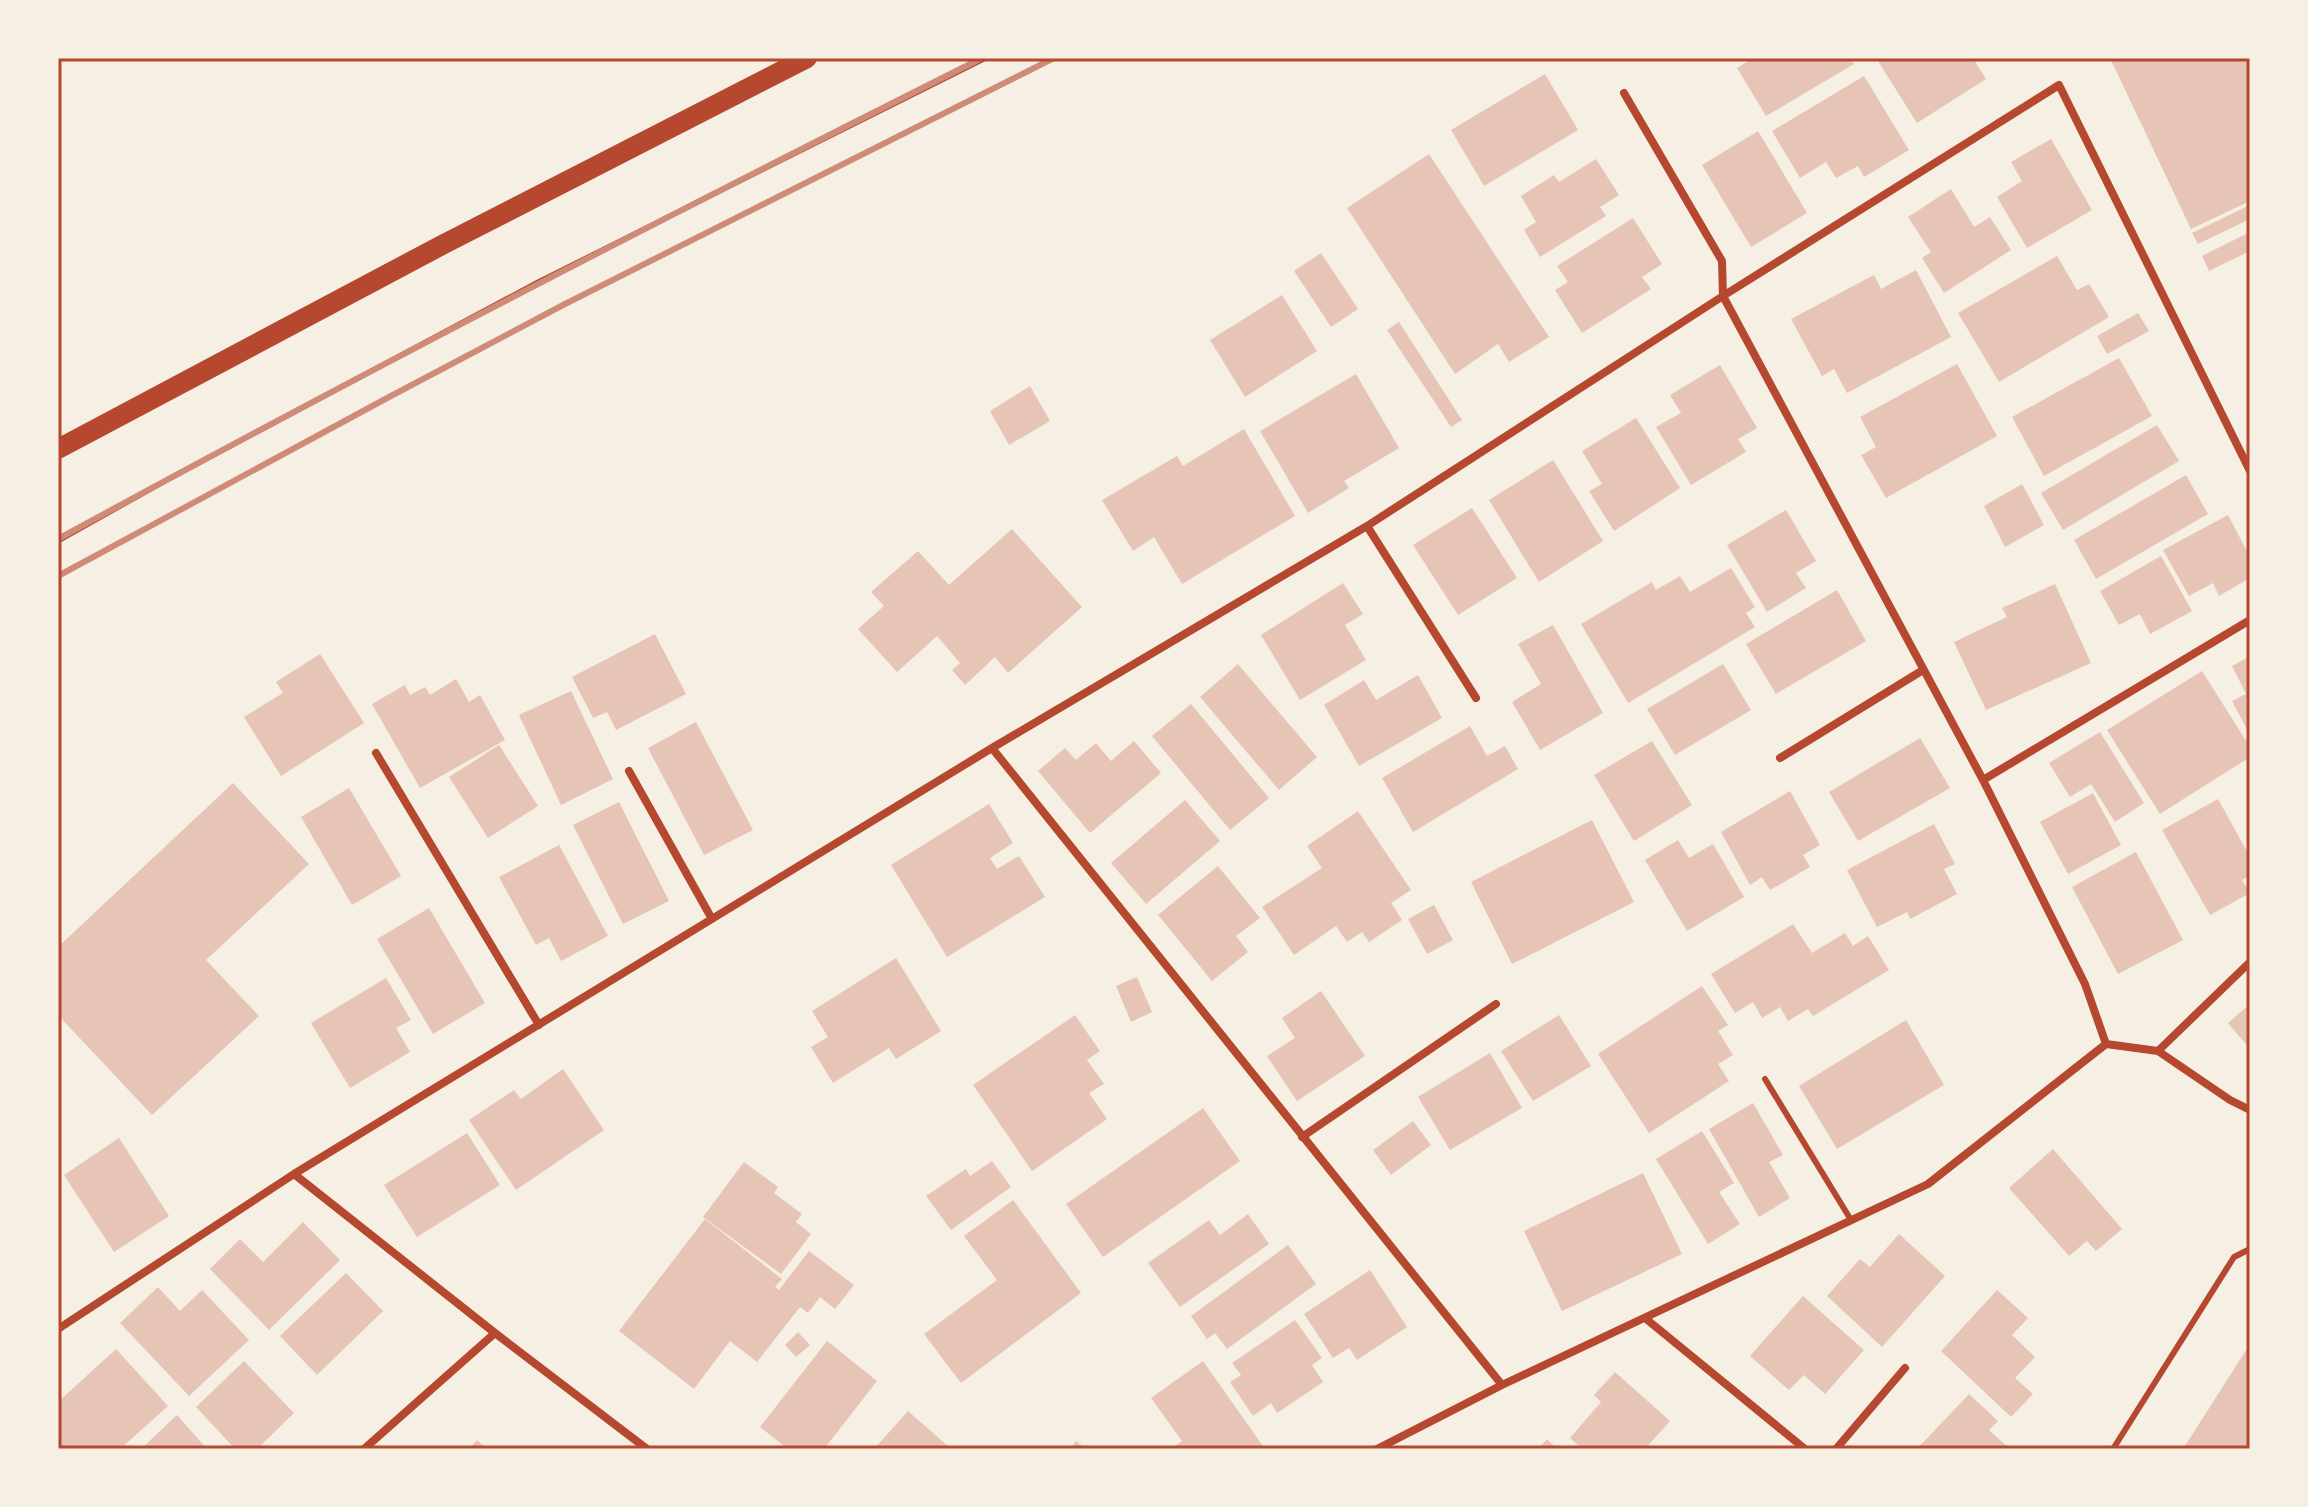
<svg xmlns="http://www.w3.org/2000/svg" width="2308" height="1507" viewBox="0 0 2308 1507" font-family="'Zilla Slab',serif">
  <rect width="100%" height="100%" fill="#f6efe4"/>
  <path fill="#e6c5b7" d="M 1753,58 L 1850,58 L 1854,64 L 1766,116 L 1737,68 Z
    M 1876,58 L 1973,58 L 1986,79 L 1917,123 Z
    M 2110,58 L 2250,58 L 2250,201 L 2191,229 Z
    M 1545,74 L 1578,130 L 1484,186 L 1451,130 Z
    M 1864,76 L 1909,150 L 1864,177 L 1858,166 L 1836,178 L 1826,162 L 1800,178 L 1772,131 Z
    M 1758,131 L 1807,213 L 1751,247 L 1702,165 Z
    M 2051,139 L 2092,210 L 2027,248 L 1997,197 L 2022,181 L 2011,162 Z
    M 1429,154 L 1549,337 L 1509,362 L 1498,344 L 1455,374 L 1347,208 Z
    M 1596,159 L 1619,195 L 1600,207 L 1606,216 L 1540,257 L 1524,230 L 1536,222 L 1521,196 L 1554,175 L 1559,182 Z
    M 1951,189 L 1974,227 L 1990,217 L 2011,250 L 1944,293 L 1922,258 L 1931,252 L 1908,217 Z
    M 2250,205 L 2250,219 L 2198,244 L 2192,233 Z
    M 1633,218 L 1662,264 L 1642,277 L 1651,289 L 1582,333 L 1555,290 L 1568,282 L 1557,266 Z
    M 2250,232 L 2250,251 L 2209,271 L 2202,256 Z
    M 1321,253 L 1358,309 L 1331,327 L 1294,271 Z
    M 2057,256 L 2077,290 L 2089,284 L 2109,317 L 1999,382 L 1958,313 Z
    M 1916,270 L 1951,337 L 1847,393 L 1834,369 L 1822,376 L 1791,319 L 1874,275 L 1881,289 Z
    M 1282,295 L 1317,351 L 1245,397 L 1210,340 Z
    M 2138,313 L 2149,331 L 2107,354 L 2097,336 Z
    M 1399,322 L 1462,420 L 1451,427 L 1387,330 Z
    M 2119,358 L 2152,416 L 2044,476 L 2012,417 Z
    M 1957,364 L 1997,436 L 1886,498 L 1861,455 L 1876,447 L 1860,417 Z
    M 1720,365 L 1757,428 L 1738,439 L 1746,452 L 1691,485 L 1656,427 L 1681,413 L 1670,395 Z
    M 1356,374 L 1399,448 L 1344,481 L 1349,488 L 1308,513 L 1260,431 Z
    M 1030,386 L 1050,421 L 1009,445 L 990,411 Z
    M 1636,418 L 1680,488 L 1614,531 L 1589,491 L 1602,484 L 1582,451 Z
    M 2157,425 L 2179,461 L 2063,530 L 2041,493 Z
    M 1244,429 L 1295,516 L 1182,584 L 1154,537 L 1133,551 L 1102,500 L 1177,456 L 1183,466 Z
    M 1553,460 L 1603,541 L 1539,582 L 1489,500 Z
    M 2186,475 L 2208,514 L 2096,579 L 2074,540 Z
    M 2022,484 L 2044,525 L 2005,547 L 1984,506 Z
    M 1472,508 L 1517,578 L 1458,615 L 1413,545 Z
    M 1786,510 L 1816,561 L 1796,573 L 1806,588 L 1767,612 L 1727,545 Z
    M 2228,515 L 2250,557 L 2250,578 L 2219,596 L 2213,583 L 2189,596 L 2163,550 Z
    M 1012,529 L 1082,607 L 1008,673 L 995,657 L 965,685 L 952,670 L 960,663 L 937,636 L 897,672 L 858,629 L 884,606 L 871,592 L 918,551 L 949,585 Z
    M 2161,556 L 2192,611 L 2150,634 L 2140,614 L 2119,625 L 2100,591 Z
    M 1731,568 L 1755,607 L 1746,613 L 1755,627 L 1628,703 L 1581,624 L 1652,582 L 1656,590 L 1680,576 L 1690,592 Z
    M 1343,583 L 1363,614 L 1345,625 L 1366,660 L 1300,700 L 1261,635 Z
    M 2055,584 L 2091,663 L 1986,710 L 1954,642 L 2007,617 L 2002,608 Z
    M 1837,590 L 1866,641 L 1776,694 L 1746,644 Z
    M 1553,625 L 1603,713 L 1540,750 L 1512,702 L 1541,684 L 1518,644 Z
    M 655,634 L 686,694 L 616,730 L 607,712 L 593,718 L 572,677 Z
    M 320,654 L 364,723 L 281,776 L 244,717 L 283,693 L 276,682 Z
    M 2250,656 L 2250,735 L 2232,701 L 2246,694 L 2232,666 Z
    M 1238,664 L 1317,757 L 1279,790 L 1200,697 Z
    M 1723,664 L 1751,710 L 1675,755 L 1647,709 Z
    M 2202,671 L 2250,747 L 2250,757 L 2160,814 L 2107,730 Z
    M 1418,675 L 1442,718 L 1359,766 L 1324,705 L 1364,680 L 1376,700 Z
    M 456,679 L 469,702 L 480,695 L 505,740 L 420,788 L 372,704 L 405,685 L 410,695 L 425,687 L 430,695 Z
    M 571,691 L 613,779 L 561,805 L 519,715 Z
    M 1191,704 L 1269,798 L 1230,830 L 1152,736 Z
    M 696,722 L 753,830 L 704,855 L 648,748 Z
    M 1470,726 L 1487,756 L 1505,746 L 1518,769 L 1413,832 L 1382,778 Z
    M 2100,732 L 2144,803 L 2115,822 L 2091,784 L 2070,797 L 2049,763 Z
    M 1920,738 L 1950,788 L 1858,841 L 1829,792 Z
    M 1134,741 L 1161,773 L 1090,833 L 1038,771 L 1065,748 L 1076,760 L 1096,743 L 1111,761 Z
    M 1652,741 L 1692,805 L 1634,841 L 1594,775 Z
    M 499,745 L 538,806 L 488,838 L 449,777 Z
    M 233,783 L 309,864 L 206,960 L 259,1016 L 152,1115 L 58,1015 L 58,947 Z
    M 349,788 L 401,876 L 352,905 L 301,817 Z
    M 1790,791 L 1820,845 L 1803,855 L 1810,867 L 1770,890 L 1762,877 L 1750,885 L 1721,832 Z
    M 2093,793 L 2121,845 L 2068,874 L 2040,822 Z
    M 2218,799 L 2250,857 L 2250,875 L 2242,880 L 2250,893 L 2210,915 L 2162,830 Z
    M 1185,800 L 1220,841 L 1146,904 L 1111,863 Z
    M 619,802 L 669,901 L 623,924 L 573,825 Z
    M 989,804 L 1013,843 L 990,858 L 997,869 L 1019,856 L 1045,897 L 947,957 L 891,865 Z
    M 1358,811 L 1411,890 L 1391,903 L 1402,920 L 1369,942 L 1362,932 L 1347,942 L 1336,926 L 1294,955 L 1262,907 L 1322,868 L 1307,846 Z
    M 1592,820 L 1634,902 L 1512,964 L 1471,882 Z
    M 1934,824 L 1955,864 L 1944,869 L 1957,894 L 1910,919 L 1907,912 L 1877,927 L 1847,870 Z
    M 1678,840 L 1689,858 L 1713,844 L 1744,897 L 1687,931 L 1645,860 Z
    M 559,845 L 608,936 L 561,961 L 549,938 L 536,945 L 499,877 Z
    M 2136,852 L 2183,940 L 2118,974 L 2072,887 Z
    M 1218,866 L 1260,918 L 1236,936 L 1248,952 L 1212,981 L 1158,915 Z
    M 1434,905 L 1453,940 L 1427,954 L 1408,919 Z
    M 429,908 L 485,1003 L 433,1034 L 377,939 Z
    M 1793,924 L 1812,953 L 1845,933 L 1853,946 L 1868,936 L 1889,970 L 1813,1016 L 1808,1009 L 1788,1021 L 1780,1007 L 1762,1018 L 1753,1002 L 1735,1013 L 1711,974 Z
    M 896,958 L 941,1031 L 896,1059 L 889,1048 L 833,1083 L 811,1047 L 828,1037 L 812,1011 Z
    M 1137,977 L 1152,1012 L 1131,1022 L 1116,986 Z
    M 386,978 L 411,1020 L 396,1028 L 410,1052 L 350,1088 L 311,1023 Z
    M 1702,986 L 1728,1025 L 1718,1031 L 1733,1055 L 1718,1064 L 1729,1081 L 1649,1133 L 1598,1054 Z
    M 1321,991 L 1365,1056 L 1297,1101 L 1267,1056 L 1295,1038 L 1282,1018 Z
    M 2250,1004 L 2250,1049 L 2228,1023 Z
    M 1075,1015 L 1100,1051 L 1087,1060 L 1104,1084 L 1089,1093 L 1107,1119 L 1032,1171 L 973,1085 Z
    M 1559,1015 L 1591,1066 L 1533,1101 L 1501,1051 Z
    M 1906,1020 L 1944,1085 L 1837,1149 L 1799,1086 Z
    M 1490,1053 L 1522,1108 L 1450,1150 L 1418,1097 Z
    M 563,1069 L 604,1130 L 516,1190 L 469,1120 L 514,1090 L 521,1099 Z
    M 1753,1103 L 1783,1155 L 1769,1162 L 1790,1198 L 1759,1217 L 1709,1129 Z
    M 1203,1108 L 1240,1161 L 1103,1257 L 1066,1204 Z
    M 1413,1121 L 1431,1145 L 1391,1175 L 1373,1150 Z
    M 1702,1131 L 1734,1183 L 1719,1192 L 1740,1224 L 1708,1244 L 1656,1159 Z
    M 467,1133 L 500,1185 L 417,1237 L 384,1185 Z
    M 119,1138 L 169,1216 L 114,1252 L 64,1175 Z
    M 2053,1149 L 2122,1229 L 2096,1251 L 2087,1241 L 2069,1256 L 2009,1188 Z
    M 992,1161 L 1011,1187 L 951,1230 L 926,1196 L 966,1169 L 970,1176 Z
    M 744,1162 L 778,1187 L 774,1193 L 802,1214 L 796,1222 L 811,1234 L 781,1274 L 703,1217 Z
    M 1643,1173 L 1682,1254 L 1562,1311 L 1524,1231 Z
    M 1013,1200 L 1081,1293 L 961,1383 L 924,1334 L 997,1280 L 964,1236 Z
    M 1248,1214 L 1269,1244 L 1180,1307 L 1148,1263 L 1209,1220 L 1220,1235 Z
    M 705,1219 L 782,1279 L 775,1287 L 779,1290 L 809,1251 L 854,1285 L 835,1309 L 820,1297 L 808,1313 L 800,1307 L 757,1362 L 730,1341 L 694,1389 L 619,1331 Z
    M 303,1222 L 340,1260 L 269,1330 L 210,1269 L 240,1239 L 263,1262 Z
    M 1899,1234 L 1945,1276 L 1882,1347 L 1827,1296 L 1860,1259 L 1870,1267 Z
    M 1288,1245 L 1316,1284 L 1227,1349 L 1215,1333 L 1207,1339 L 1191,1316 Z
    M 1370,1270 L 1407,1327 L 1357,1360 L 1349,1348 L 1333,1358 L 1304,1314 Z
    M 346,1273 L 383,1311 L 317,1375 L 280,1336 Z
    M 158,1287 L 180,1311 L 202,1290 L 249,1340 L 189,1396 L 120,1323 Z
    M 1997,1290 L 2028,1318 L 2012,1335 L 2035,1357 L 2015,1378 L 2033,1394 L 2011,1417 L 1941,1351 Z
    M 1803,1296 L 1864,1350 L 1825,1394 L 1804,1375 L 1789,1390 L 1750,1356 Z
    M 1295,1320 L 1322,1358 L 1312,1365 L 1323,1382 L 1277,1413 L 1271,1403 L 1253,1416 L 1230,1382 L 1241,1375 L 1232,1363 Z
    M 798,1332 L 810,1345 L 796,1357 L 785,1345 Z
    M 827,1341 L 877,1381 L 824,1449 L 788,1449 L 760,1427 Z
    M 2250,1344 L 2250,1449 L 2183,1449 Z
    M 116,1349 L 168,1406 L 120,1449 L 58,1449 L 58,1402 Z
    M 244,1361 L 294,1413 L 257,1449 L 235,1449 L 196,1407 Z
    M 1203,1361 L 1265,1449 L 1171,1449 L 1182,1441 L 1151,1398 Z
    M 1615,1372 L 1670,1421 L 1645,1449 L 1582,1449 L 1570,1438 L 1601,1402 L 1594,1395 Z
    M 1969,1394 L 1998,1421 L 1989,1430 L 2010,1449 L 1917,1449 Z
    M 908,1411 L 951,1449 L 874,1449 Z
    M 177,1415 L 207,1449 L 141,1449 Z
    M 1547,1439 L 1557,1449 L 1538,1449 Z
    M 477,1440 L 487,1449 L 469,1449 Z
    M 1076,1441 L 1086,1449 L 1070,1449 Z"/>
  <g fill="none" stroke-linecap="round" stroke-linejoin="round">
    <path stroke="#b5482f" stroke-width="5" d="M 58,541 L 167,480 L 538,282 L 986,58"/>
    <path stroke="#b5482f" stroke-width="6" d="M 1765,1079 L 1851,1220
      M 2113,1449 L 2234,1257 L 2250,1249"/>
    <path stroke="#b5482f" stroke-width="8" d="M 1624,93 L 1722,261 L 1723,296 L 1983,780 L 2085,984 L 2106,1044
      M 1367,526 L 1476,698
      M 992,748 L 1502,1385
      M 376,753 L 539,1025
      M 1780,758 L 1923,670
      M 629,771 L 712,919
      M 1983,780 L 2250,620
      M 2158,1051 L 2230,1100 L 2250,1110
      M 1302,1137 L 1496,1004
      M 294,1174 L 495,1333 L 647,1449
      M 1645,1318 L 1805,1449
      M 58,1329 L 294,1174 L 992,748 L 1367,526 L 1723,296 L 2059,85 L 2250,471
      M 364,1449 L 495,1333
      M 1377,1449 L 1502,1385 L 1928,1184 L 2106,1044 L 2158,1051 L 2250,962
      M 1836,1449 L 1905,1368"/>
    <path stroke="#b5482f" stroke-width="20" d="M 58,449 L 442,245 L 807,58"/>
    <path stroke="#cf8b77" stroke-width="6" d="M 58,539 C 363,372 671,214 982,58
      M 58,576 L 389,397 L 565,304 L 1054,58"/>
  </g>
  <rect width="2308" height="1507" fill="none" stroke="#f6efe4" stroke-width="120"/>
  <rect x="60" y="60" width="2188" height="1387" fill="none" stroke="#b5482f" stroke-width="3"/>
</svg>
